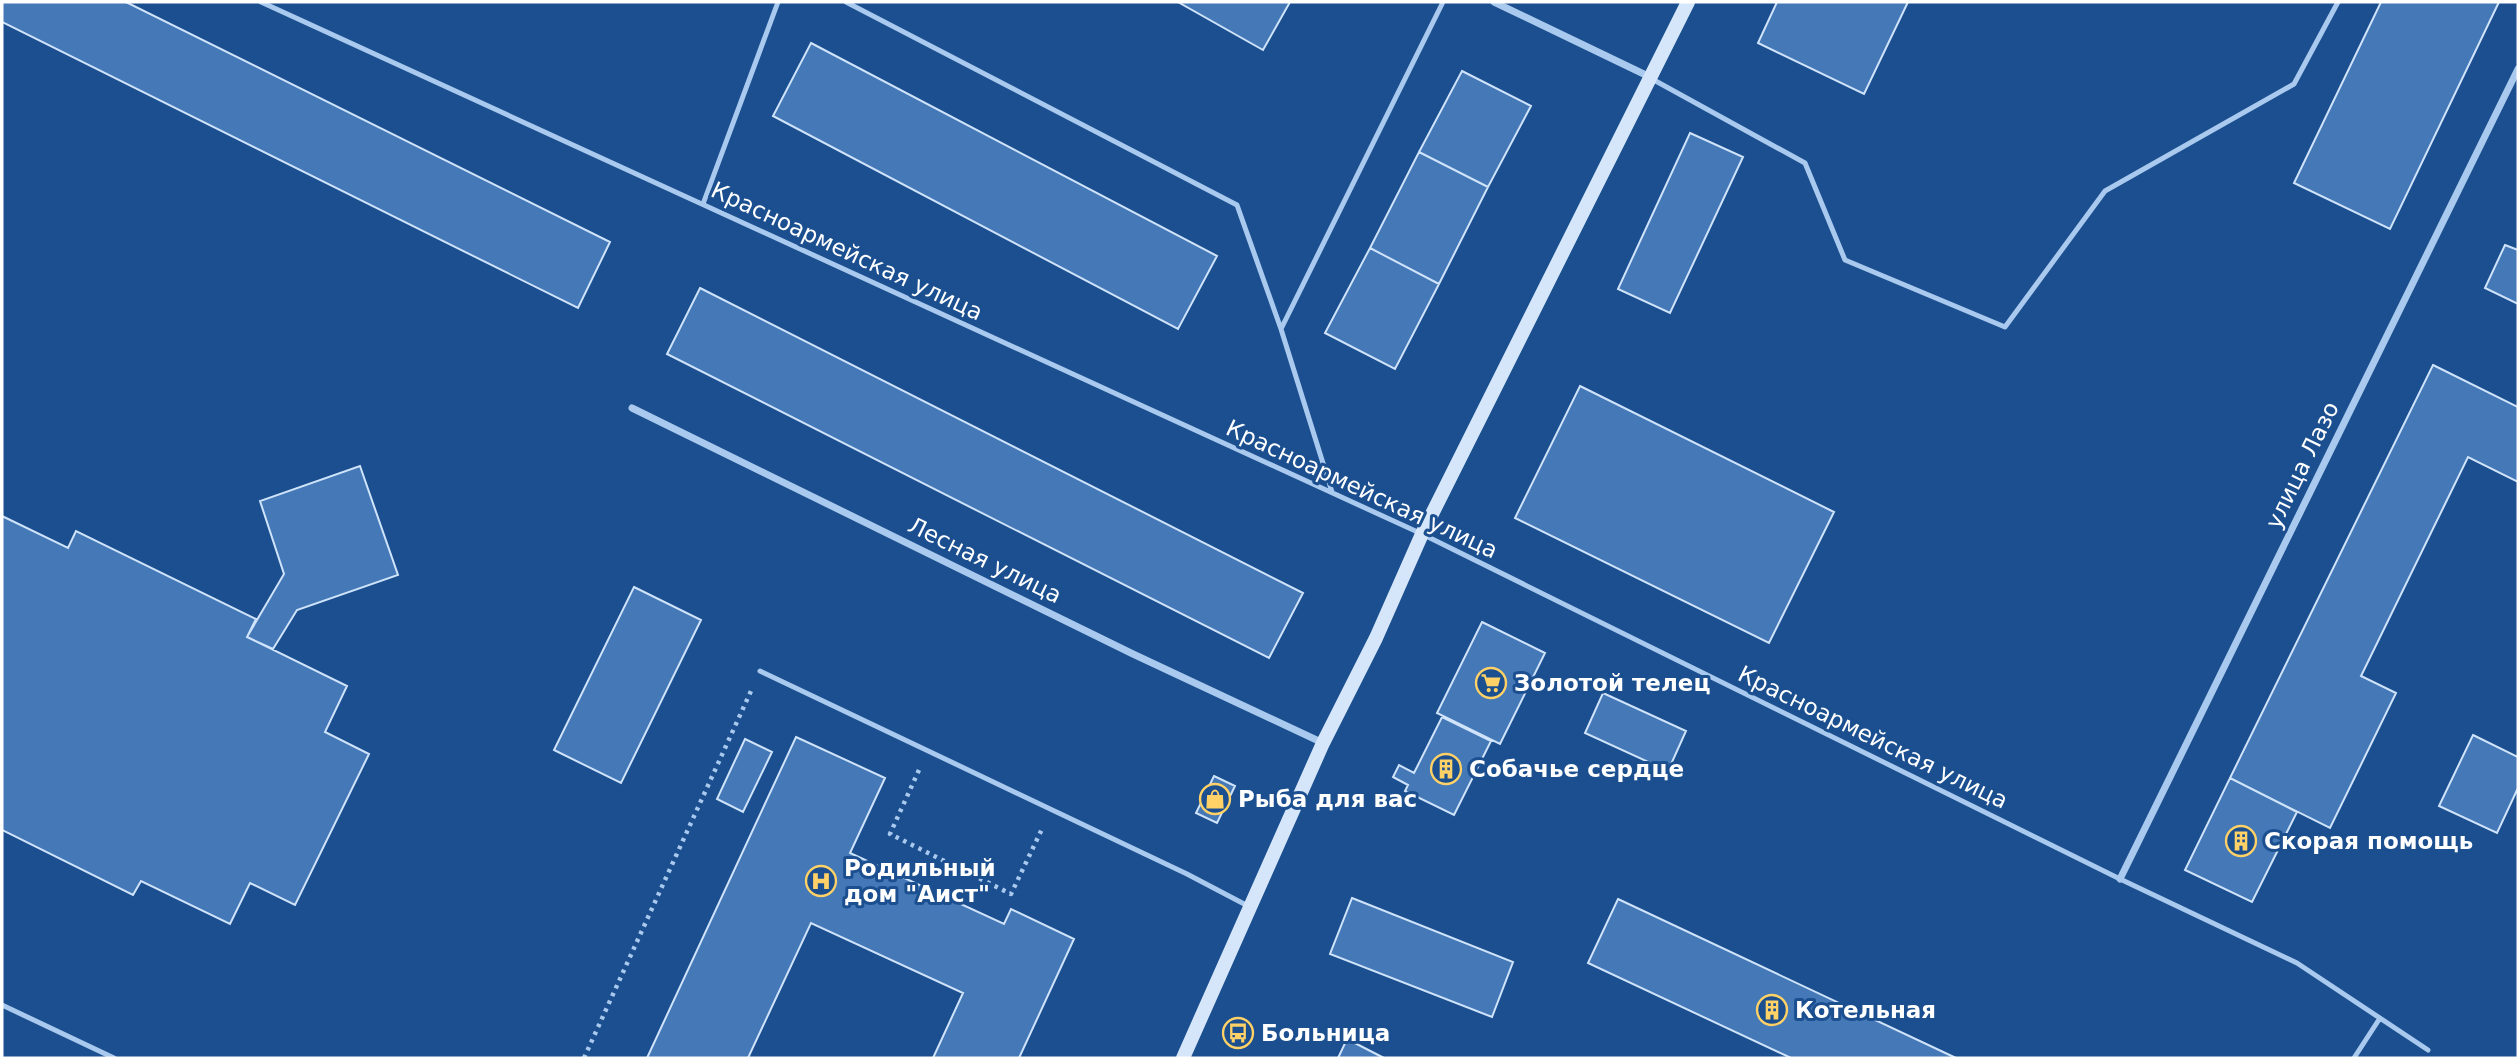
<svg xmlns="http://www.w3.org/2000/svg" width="2520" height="1060" viewBox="0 0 2520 1060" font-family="'DejaVu Sans',sans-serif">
  <rect width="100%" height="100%" fill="#1b4f8f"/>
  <path fill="#4478b7" stroke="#cfe3fa" stroke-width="2" d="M 2,2 L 126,2 L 610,242 L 578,308 L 2,22 Z
    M 1178,2 L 1290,2 L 1263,50 Z
    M 1777,2 L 1908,2 L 1864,94 L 1758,43 Z
    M 2381,2 L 2499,2 L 2390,229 L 2294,183 Z
    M 811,43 L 1217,256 L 1178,329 L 773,116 Z
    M 1462,71 L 1531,106 L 1488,187 L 1419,152 Z
    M 1690,133 L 1743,157 L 1670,313 L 1618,289 Z
    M 1419,152 L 1488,187 L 1439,284 L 1370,248 Z
    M 2505,245 L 2518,250 L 2518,304 L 2485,288 Z
    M 1370,248 L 1439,284 L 1395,369 L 1325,333 Z
    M 700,288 L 1303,593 L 1269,658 L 667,354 Z
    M 2433,365 L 2518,407 L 2518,482 L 2468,457 L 2361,676 L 2396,693 L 2330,828 L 2230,778 Z
    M 1580,386 L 1834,512 L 1769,643 L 1515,518 Z
    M 360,466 L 398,575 L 297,610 L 273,649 L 247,637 L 284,574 L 260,501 Z
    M 2,516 L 68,548 L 76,531 L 256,619 L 247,637 L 347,686 L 325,732 L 369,754 L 295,905 L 250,883 L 230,924 L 141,881 L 133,895 L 2,830 Z
    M 634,587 L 701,620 L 621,783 L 554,750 Z
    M 1482,622 L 1545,653 L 1500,744 L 1437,713 Z
    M 1603,693 L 1686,731 L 1668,771 L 1585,733 Z
    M 1442,717 L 1491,741 L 1454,815 L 1405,791 L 1408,785 L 1393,777 L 1399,765 L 1414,773 Z
    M 2473,735 L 2518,757 L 2518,788 L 2497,833 L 2439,806 Z
    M 796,737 L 885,778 L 850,853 L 1004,924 L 1011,909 L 1074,939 L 1019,1058 L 933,1058 L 963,993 L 811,923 L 748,1058 L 647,1058 Z
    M 745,739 L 772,752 L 743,812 L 717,799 Z
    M 1214,776 L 1235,786 L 1217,823 L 1196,813 Z
    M 2230,778 L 2297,812 L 2252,902 L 2185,870 Z
    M 1352,898 L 1513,962 L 1492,1017 L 1330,954 Z
    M 1618,899 L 1956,1058 L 1791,1058 L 1588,963 Z
    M 1347,1039 L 1384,1058 L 1338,1058 Z"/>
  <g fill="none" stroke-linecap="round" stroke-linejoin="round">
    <path stroke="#a9c9ee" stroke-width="4.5" stroke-dasharray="3.5 5" stroke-linecap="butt" d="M 919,770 L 890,834 L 1011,894 L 1042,829
      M 584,1058 L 751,691"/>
    <path stroke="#a9c9ee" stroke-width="5" d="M 261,2 L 1422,534 L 2120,879 L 2297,963 L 2428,1050
      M 846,2 L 1237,205 L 1281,329
      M 1652,79 L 1805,163 L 1845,260 L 2005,327 L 2105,191 L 2294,84 L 2338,2
      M 703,204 L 778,2
      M 1332,492 L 1281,329 L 1443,2
      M 760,671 L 1187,874 L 1248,906
      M 2,1005 L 114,1058
      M 2354,1058 L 2380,1018"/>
    <path stroke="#a9c9ee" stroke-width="7" d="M 1494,2 L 1650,77
      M 632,408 L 1133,654 L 1323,743
      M 2120,879 L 2518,69"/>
    <path stroke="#d6e6fa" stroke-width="14" d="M 1183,1058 L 1323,743 L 1376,638 L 1422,534 L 1688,2"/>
  </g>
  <defs>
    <g id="supermarket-ring" transform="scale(1.575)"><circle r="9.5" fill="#1b4f8f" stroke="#ffd166" stroke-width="1.5"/><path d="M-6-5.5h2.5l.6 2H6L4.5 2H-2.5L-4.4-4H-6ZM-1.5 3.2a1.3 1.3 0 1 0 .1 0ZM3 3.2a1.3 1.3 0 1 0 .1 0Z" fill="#ffd166"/></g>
    <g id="building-ring" transform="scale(1.575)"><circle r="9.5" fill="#1b4f8f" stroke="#ffd166" stroke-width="1.5"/><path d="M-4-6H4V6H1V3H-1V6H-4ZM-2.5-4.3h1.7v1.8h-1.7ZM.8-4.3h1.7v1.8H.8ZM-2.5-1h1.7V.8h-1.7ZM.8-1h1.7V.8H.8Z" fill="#ffd166"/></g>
    <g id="shop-ring" transform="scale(1.575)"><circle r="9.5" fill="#1b4f8f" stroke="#ffd166" stroke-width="1.5"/><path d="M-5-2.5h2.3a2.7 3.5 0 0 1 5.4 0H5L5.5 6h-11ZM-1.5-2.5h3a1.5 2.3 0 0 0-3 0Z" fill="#ffd166"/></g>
    <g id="hospital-ring" transform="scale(1.575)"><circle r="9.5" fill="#1b4f8f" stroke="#ffd166" stroke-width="1.5"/><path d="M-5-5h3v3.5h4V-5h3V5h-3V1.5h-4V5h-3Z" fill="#ffd166"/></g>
    <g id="bus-ring" transform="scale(1.575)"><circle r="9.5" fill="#1b4f8f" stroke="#ffd166" stroke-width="1.5"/><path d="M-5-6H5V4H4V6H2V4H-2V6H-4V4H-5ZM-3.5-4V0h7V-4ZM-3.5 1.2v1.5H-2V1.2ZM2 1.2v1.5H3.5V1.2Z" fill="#ffd166"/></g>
  </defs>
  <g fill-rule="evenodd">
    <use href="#supermarket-ring" x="1491" y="683"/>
    <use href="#building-ring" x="1446" y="769"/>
    <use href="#shop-ring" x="1215" y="799"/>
    <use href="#building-ring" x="2241" y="841"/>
    <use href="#hospital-ring" x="821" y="881"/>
    <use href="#building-ring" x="1772" y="1010"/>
    <use href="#bus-ring" x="1238" y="1033"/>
  </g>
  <g text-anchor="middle" stroke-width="6" stroke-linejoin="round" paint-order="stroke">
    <g font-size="23" fill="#fff" stroke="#1b4f8f">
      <text transform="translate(847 251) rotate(25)" y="8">Красноармейская улица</text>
      <text transform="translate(2302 465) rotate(-64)" y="8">улица Лазо</text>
      <text transform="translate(1362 489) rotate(25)" y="8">Красноармейская улица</text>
      <text transform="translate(985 560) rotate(26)" y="8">Лесная улица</text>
      <text transform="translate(1873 737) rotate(26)" y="8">Красноармейская улица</text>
    </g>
    <g font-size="23" font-weight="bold" fill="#fff" stroke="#1b4f8f" text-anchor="start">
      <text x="1514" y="691">Золотой телец</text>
      <text x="1469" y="777">Собачье сердце</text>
      <text x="1238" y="807">Рыба для вас</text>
      <text x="2264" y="849">Скорая помощь</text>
      <text x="844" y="876">Родильный<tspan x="844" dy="26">дом "Аист"</tspan></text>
      <text x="1795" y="1018">Котельная</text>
      <text x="1261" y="1041">Больница</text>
    </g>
  </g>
  <rect width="2520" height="1060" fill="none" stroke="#ffffff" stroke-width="7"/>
</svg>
